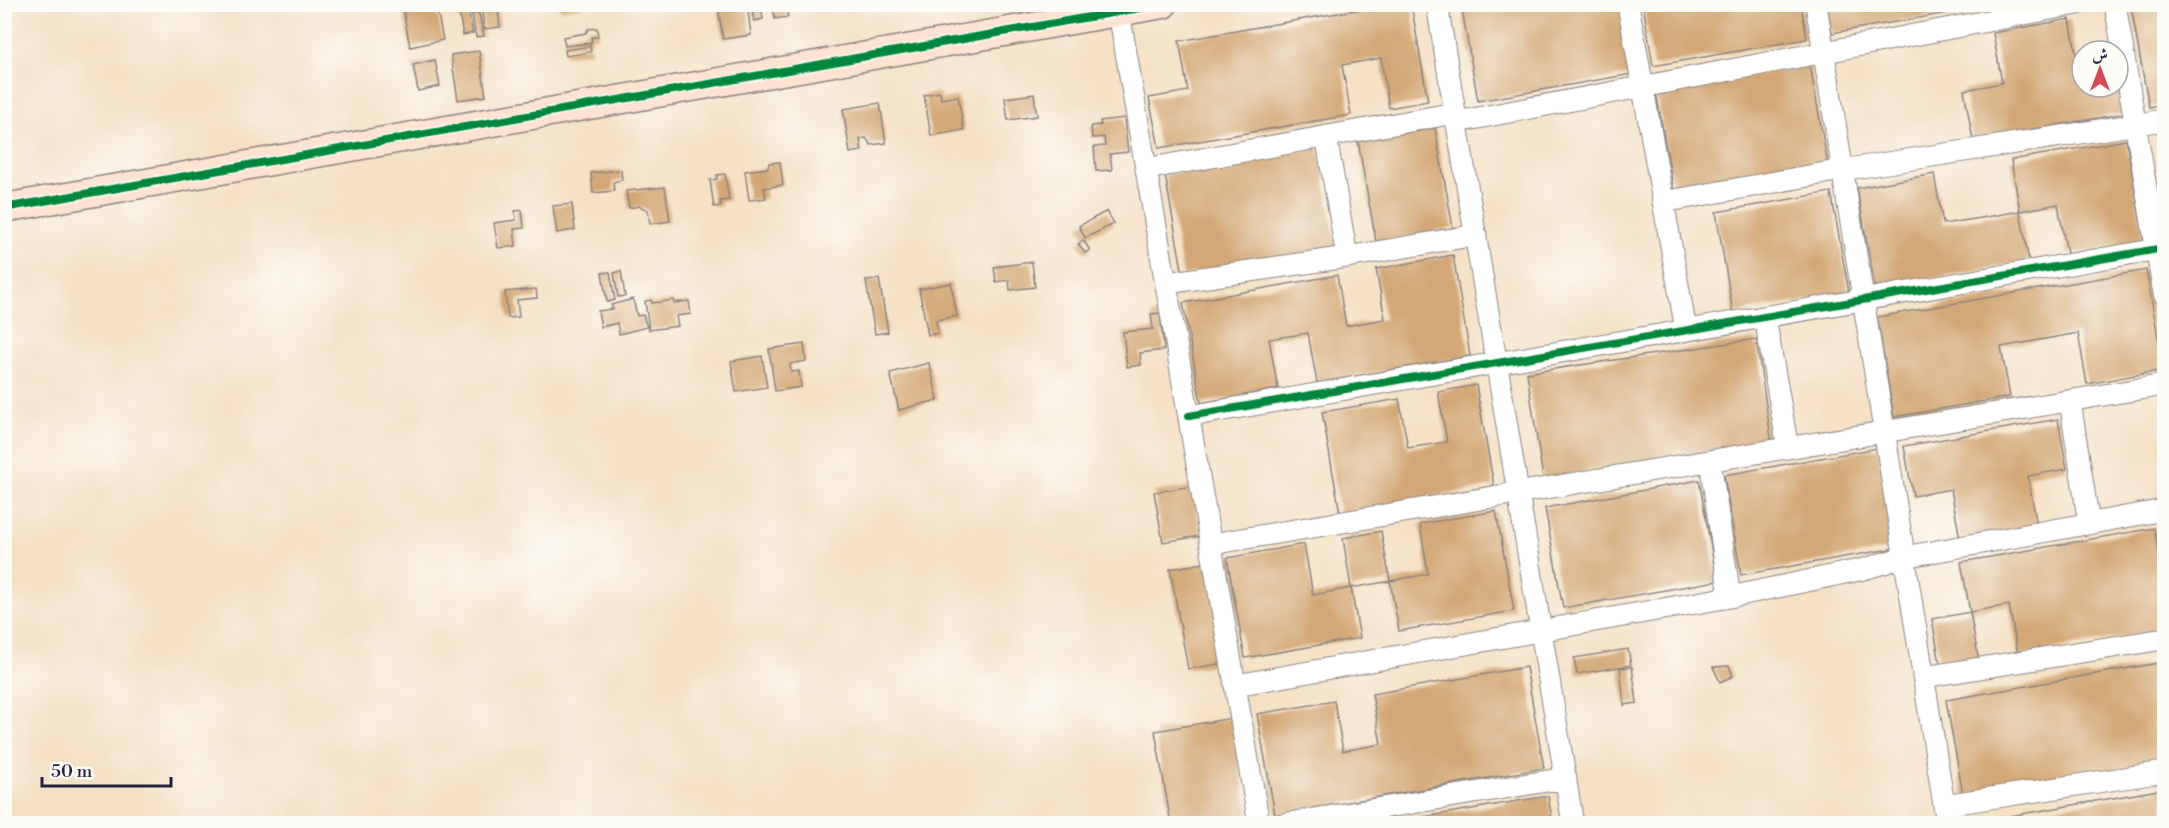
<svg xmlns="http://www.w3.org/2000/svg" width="2169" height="828" viewBox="0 0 2169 828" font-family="'Libre Bodoni',Amiri,serif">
  <rect width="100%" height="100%" fill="#fdfcf7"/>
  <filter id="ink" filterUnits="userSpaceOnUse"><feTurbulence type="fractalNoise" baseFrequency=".0167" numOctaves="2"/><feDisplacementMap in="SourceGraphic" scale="12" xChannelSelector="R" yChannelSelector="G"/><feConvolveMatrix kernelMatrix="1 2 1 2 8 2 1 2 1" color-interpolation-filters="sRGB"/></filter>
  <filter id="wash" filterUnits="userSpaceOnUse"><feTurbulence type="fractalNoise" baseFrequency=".008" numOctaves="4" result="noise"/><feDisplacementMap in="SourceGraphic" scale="24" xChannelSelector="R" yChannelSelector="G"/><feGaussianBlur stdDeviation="1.35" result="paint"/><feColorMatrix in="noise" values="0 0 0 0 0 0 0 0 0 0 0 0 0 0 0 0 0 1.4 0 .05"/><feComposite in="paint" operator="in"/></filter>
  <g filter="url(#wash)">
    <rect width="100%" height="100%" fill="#f4e1c6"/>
    <g id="blocks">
      <path fill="#d3a876" d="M 402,4 L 436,4 L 443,40 L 410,47 Z
        M 559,4 L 586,4 L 586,6 L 560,10 Z
        M 735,4 L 747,4 L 751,35 L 723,39 L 718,7 Z
        M 751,4 L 761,4 L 763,19 L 754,21 Z
        M 772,4 L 785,4 L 788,17 L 775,19 Z
        M 1389,4 L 1411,4 L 1428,101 L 1389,108 L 1381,58 L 1342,65 L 1351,115 L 1159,148 L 1149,98 L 1188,91 L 1179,41 Z
        M 1461,4 L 1620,4 L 1632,74 L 1478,101 Z
        M 1643,4 L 1801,4 L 1807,39 L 1653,66 Z
        M 1827,4 L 1946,4 L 1948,13 L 1832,33 Z
        M 2144,4 L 2164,4 L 2164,104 L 2149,107 L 2131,7 Z
        M 467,5 L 473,33 L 463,35 L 458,7 Z
        M 498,10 L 500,27 L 484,29 L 482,12 Z
        M 479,13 L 484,36 L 476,37 L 472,14 Z
        M 2070,19 L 2079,70 L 2082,69 L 2082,87 L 2118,87 L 2118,72 L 2126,113 L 1973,140 L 1964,90 L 2002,83 L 1993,33 Z
        M 597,28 L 598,37 L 592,37 L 591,43 L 565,46 L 563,37 L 586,33 L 588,29 Z
        M 590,46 L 591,52 L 566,56 L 565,50 Z
        M 479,51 L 486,96 L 458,100 L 451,55 Z
        M 435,60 L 440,86 L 418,91 L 413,65 Z
        M 1810,65 L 1828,165 L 1674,192 L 1656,92 Z
        M 940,92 L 941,99 L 958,96 L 964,130 L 931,136 L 924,95 Z
        M 1034,94 L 1037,116 L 1008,120 L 1005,98 Z
        M 880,103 L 886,143 L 871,145 L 866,138 L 860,139 L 862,151 L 850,153 L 843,109 Z
        M 1124,118 L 1128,152 L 1110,154 L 1112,170 L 1096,171 L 1094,147 L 1105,146 L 1104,137 L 1092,138 L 1091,126 L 1101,125 L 1100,121 Z
        M 1435,128 L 1453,228 L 1376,242 L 1358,141 Z
        M 2164,137 L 2164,154 L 2161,155 L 2159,138 Z
        M 2126,140 L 2144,241 L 2067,254 L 2058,204 L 2020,211 L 2029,261 L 1875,288 L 1857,188 L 1934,174 L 1943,224 L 1981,218 L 2020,211 L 2011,160 Z
        M 1319,148 L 1337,248 L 1183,275 L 1165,175 Z
        M 780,162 L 783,185 L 764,188 L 766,198 L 749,200 L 745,171 L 768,168 L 769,163 Z
        M 621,170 L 622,180 L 613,182 L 614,191 L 593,193 L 591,173 Z
        M 725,174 L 729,200 L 720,201 L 721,206 L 714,207 L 710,180 L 717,179 L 717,175 Z
        M 665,187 L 670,221 L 650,224 L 648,210 L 639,206 L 629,208 L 626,191 Z
        M 1831,192 L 1849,293 L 1733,313 L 1716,212 Z
        M 572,204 L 575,230 L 557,233 L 553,206 Z
        M 522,210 L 524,228 L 514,229 L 516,246 L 498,248 L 494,223 L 516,220 L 515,211 Z
        M 1107,211 L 1114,224 L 1085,238 L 1079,226 Z
        M 1083,240 L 1090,250 L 1085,253 L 1078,244 Z
        M 1453,255 L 1470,356 L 1317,383 L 1308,333 L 1269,339 L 1278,389 L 1201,403 L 1183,303 L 1337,275 L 1346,326 L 1385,319 L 1376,269 Z
        M 1032,262 L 1035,287 L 1010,290 L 1009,280 L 996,282 L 994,267 Z
        M 2146,270 L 2164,370 L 2087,384 L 2078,333 L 2001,347 L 2010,397 L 1894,417 L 1877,317 Z
        M 621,271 L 625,296 L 618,297 L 614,273 Z
        M 610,272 L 615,300 L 607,302 L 602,273 Z
        M 879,279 L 888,332 L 875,334 L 866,281 Z
        M 951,283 L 957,316 L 936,320 L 938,333 L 928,335 L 919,289 Z
        M 536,289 L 537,298 L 517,300 L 519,317 L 508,318 L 505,292 Z
        M 633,299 L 637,316 L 643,315 L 647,327 L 619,334 L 617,323 L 601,327 L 598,311 L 613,309 L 611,305 Z
        M 651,300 L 652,303 L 673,300 L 674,303 L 689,301 L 691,314 L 676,316 L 678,326 L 649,330 L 645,301 Z
        M 1160,313 L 1164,350 L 1140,353 L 1141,365 L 1127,367 L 1123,332 L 1153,329 L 1151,314 Z
        M 1756,339 L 1772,444 L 1543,478 L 1527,373 Z
        M 804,344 L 806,361 L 790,364 L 791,372 L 799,371 L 801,387 L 775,391 L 769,349 Z
        M 762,356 L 767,387 L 736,392 L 731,361 Z
        M 929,363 L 938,400 L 899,410 L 890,373 Z
        M 1476,385 L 1494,486 L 1340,513 L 1322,412 L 1399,399 L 1408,448 L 1447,442 L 1438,392 Z
        M 2058,419 L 2067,469 L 2028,476 L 2037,526 L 1960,539 L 1951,489 L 1913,496 L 1904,446 Z
        M 1878,448 L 1896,548 L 1741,575 L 1724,475 Z
        M 1699,480 L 1717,581 L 1563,608 L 1545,508 Z
        M 1193,486 L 1201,536 L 1163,542 L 1154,492 Z
        M 1496,511 L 1514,611 L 1399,631 L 1390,581 L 1351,588 L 1360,638 L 1245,658 L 1227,558 L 1304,544 L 1313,595 L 1351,588 L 1343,538 L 1381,531 L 1390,581 L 1428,574 L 1420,524 Z
        M 2154,528 L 2163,578 L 2164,578 L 2164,630 L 2018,655 L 2009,605 L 1970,612 L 1961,562 Z
        M 1209,562 L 1226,663 L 1188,669 L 1170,569 Z
        M 1970,612 L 1979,662 L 1941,669 L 1932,619 Z
        M 1628,649 L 1631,665 L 1577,674 L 1574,658 Z
        M 2164,662 L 2164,765 L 1964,800 L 1946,700 Z
        M 1729,666 L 1733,676 L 1720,682 L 1713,667 Z
        M 1526,667 L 1544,768 L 1275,815 L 1257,714 L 1334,701 L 1343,751 L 1381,744 L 1372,694 Z
        M 1632,667 L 1637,703 L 1624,705 L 1620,668 Z
        M 1232,718 L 1249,818 L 1219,824 L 1171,824 L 1155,731 Z
        M 2164,789 L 2164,824 L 1976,824 L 1976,822 Z
        M 1548,796 L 1553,824 L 1396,824 L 1396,822 Z"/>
    </g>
  </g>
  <g filter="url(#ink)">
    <use href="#blocks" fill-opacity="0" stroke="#8b8280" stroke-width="1.5"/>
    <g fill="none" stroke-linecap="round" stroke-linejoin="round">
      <g stroke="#8b8280" stroke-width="23">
        <path id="street" d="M 1437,4 L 1573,824
          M 1628,4 L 1686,330
          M 1816,4 L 1947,824
          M 2115,4 L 2164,294
          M 1119,12 L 1259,824
          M 1457,122 L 2077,4
          M 1326,136 L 1347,257
          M 1146,169 L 1455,113
          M 1663,202 L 1842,170 L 2164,120
          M 1166,283 L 1347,257 L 1476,235
          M 1765,318 L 1788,448
          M 2070,401 L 2089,524
          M 1189,416 L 2164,248
          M 1710,461 L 1730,597
          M 1211,544 L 2164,385
          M 1923,677 L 2164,639
          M 1236,685 L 1730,597 L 1864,569 L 1904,557 L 2164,510
          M 1944,805 L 2164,772
          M 1283,824 L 1566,778"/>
      </g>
      <g stroke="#8b8280" stroke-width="31">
        <path id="secondary" d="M 4,208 L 1163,4"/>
      </g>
      <use href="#street" stroke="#fff" stroke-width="21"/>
      <use href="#secondary" stroke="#fee3d2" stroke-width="28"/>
      <g stroke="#fdfcf7" stroke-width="11">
        <path id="cycleway" d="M 4,208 L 1163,4
          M 1189,416 L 2164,248"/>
      </g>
      <use href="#cycleway" stroke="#00873e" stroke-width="8"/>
    </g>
  </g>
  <rect width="2169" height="828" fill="none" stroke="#fdfcf7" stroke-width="24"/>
  <g transform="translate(2100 69)"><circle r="28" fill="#fdfcf7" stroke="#a5a5ac" stroke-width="1.5"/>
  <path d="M0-4.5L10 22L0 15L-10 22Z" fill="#d1495b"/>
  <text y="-9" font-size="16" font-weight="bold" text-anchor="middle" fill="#22223b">ش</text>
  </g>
  <path d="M42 777v9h129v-9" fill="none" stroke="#22223b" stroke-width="3"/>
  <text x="51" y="777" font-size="18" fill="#22223b" stroke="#fdfcf7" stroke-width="4.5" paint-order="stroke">50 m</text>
</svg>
